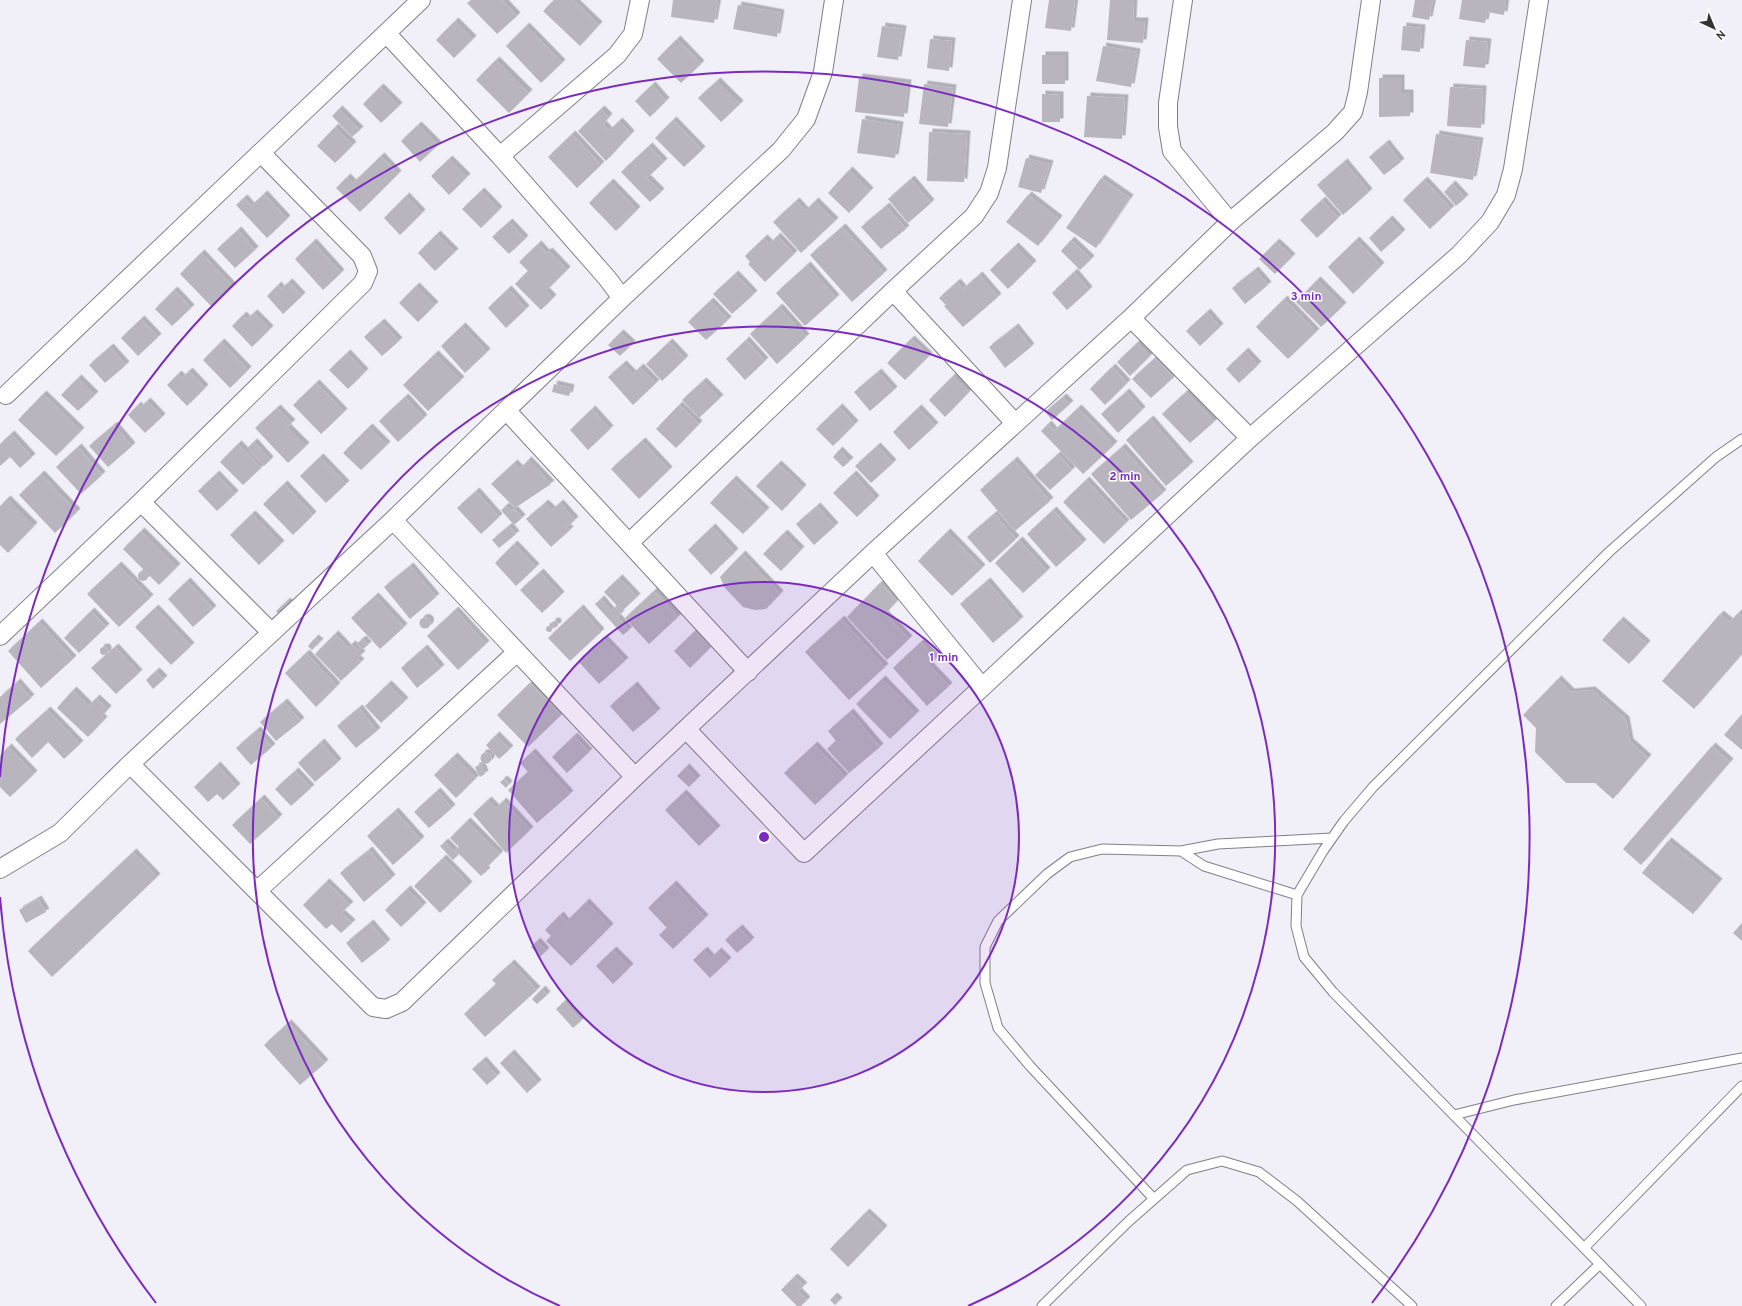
<svg xmlns="http://www.w3.org/2000/svg" width="1742" height="1306" viewBox="0 0 1742 1306" font-family="Overpass,sans-serif">
  <defs>
    <filter id="shadow"><feDropShadow dx="3.5" dy="-3.5" stdDeviation="0" flood-color="#0004"/></filter>
  </defs>
  <rect width="100%" height="100%" fill="#f1eff8"/>
  <path fill="#b8b5be" filter="url(#shadow)" d="M 471,0 L 504,0 L 503,1 L 517,16 L 497,34 L 467,3 Z
    M 554,0 L 573,0 L 599,25 L 580,46 L 543,11 Z
    M 673,0 L 718,0 L 714,23 L 671,17 Z
    M 1049,0 L 1075,0 L 1071,31 L 1045,28 Z
    M 1110,0 L 1134,0 L 1133,21 L 1145,21 L 1143,43 L 1107,40 Z
    M 1415,0 L 1433,0 L 1429,20 L 1412,17 Z
    M 1462,0 L 1506,0 L 1504,15 L 1487,12 L 1485,23 L 1459,19 Z
    M 738,5 L 781,13 L 777,37 L 733,29 Z
    M 455,21 L 473,39 L 454,58 L 436,40 Z
    M 526,26 L 562,63 L 541,83 L 506,46 Z
    M 882,26 L 903,29 L 898,60 L 877,57 Z
    M 1403,26 L 1422,28 L 1420,52 L 1401,50 Z
    M 677,39 L 701,64 L 681,83 L 657,59 Z
    M 930,39 L 952,41 L 949,71 L 927,68 Z
    M 1466,40 L 1488,42 L 1485,68 L 1463,66 Z
    M 1103,46 L 1137,52 L 1131,87 L 1096,81 Z
    M 1042,55 L 1065,55 L 1065,84 L 1042,84 Z
    M 496,60 L 529,93 L 509,113 L 476,80 Z
    M 859,77 L 908,83 L 904,117 L 855,112 Z
    M 1379,78 L 1401,78 L 1401,93 L 1410,93 L 1410,116 L 1379,117 Z
    M 717,81 L 740,104 L 721,122 L 698,98 Z
    M 924,84 L 953,88 L 948,127 L 919,124 Z
    M 652,85 L 666,101 L 650,117 L 635,101 Z
    M 380,87 L 399,106 L 381,123 L 363,104 Z
    M 1450,87 L 1483,89 L 1481,128 L 1447,126 Z
    M 1042,94 L 1060,95 L 1060,122 L 1042,122 Z
    M 1087,96 L 1125,98 L 1122,139 L 1084,137 Z
    M 339,109 L 360,130 L 352,137 L 332,116 Z
    M 601,109 L 609,117 L 603,124 L 609,131 L 619,121 L 631,134 L 606,161 L 578,131 Z
    M 862,119 L 900,125 L 895,158 L 857,153 Z
    M 673,120 L 702,150 L 684,167 L 655,138 Z
    M 418,125 L 438,145 L 420,162 L 401,141 Z
    M 335,127 L 353,145 L 335,163 L 317,146 Z
    M 929,132 L 967,134 L 964,182 L 927,181 Z
    M 572,134 L 601,165 L 577,188 L 548,157 Z
    M 1436,134 L 1480,141 L 1473,180 L 1430,173 Z
    M 1386,143 L 1401,162 L 1384,175 L 1369,157 Z
    M 649,146 L 664,162 L 647,178 L 661,192 L 650,202 L 621,172 Z
    M 381,156 L 398,174 L 360,212 L 336,188 L 347,177 L 353,183 Z
    M 1026,158 L 1050,164 L 1041,193 L 1018,187 Z
    M 449,159 L 467,177 L 449,195 L 431,176 Z
    M 1344,162 L 1369,192 L 1343,215 L 1317,185 Z
    M 849,170 L 870,191 L 849,213 L 828,193 Z
    M 1101,178 L 1130,198 L 1096,248 L 1066,228 Z
    M 911,179 L 931,203 L 908,223 L 888,199 Z
    M 1424,180 L 1451,209 L 1430,229 L 1403,200 Z
    M 610,182 L 637,210 L 616,231 L 589,203 Z
    M 1452,184 L 1465,198 L 1456,206 L 1444,192 Z
    M 481,191 L 499,210 L 481,228 L 462,209 Z
    M 264,194 L 287,219 L 267,238 L 236,205 L 244,198 L 251,206 Z
    M 1028,195 L 1059,219 L 1038,246 L 1006,222 Z
    M 406,196 L 422,213 L 400,235 L 384,218 Z
    M 1322,200 L 1338,218 L 1317,238 L 1300,220 Z
    M 796,201 L 805,211 L 815,201 L 835,221 L 801,253 L 773,222 Z
    M 886,206 L 906,229 L 881,249 L 861,227 Z
    M 1389,219 L 1402,233 L 1381,252 L 1369,238 Z
    M 509,222 L 525,239 L 509,254 L 492,237 Z
    M 842,227 L 884,273 L 852,302 L 810,255 Z
    M 238,230 L 255,250 L 235,268 L 217,249 Z
    M 437,234 L 455,252 L 435,271 L 418,253 Z
    M 777,236 L 794,254 L 765,282 L 748,264 L 750,262 L 745,256 L 764,238 L 770,244 Z
    M 1071,240 L 1091,259 L 1080,270 L 1061,251 Z
    M 1356,240 L 1381,266 L 1353,294 L 1328,267 Z
    M 313,242 L 341,273 L 323,290 L 295,259 Z
    M 1276,242 L 1292,257 L 1275,274 L 1259,259 Z
    M 538,244 L 546,253 L 549,251 L 567,270 L 546,291 L 553,298 L 541,310 L 515,284 L 528,271 L 519,262 Z
    M 1015,246 L 1033,264 L 1008,289 L 990,270 Z
    M 201,253 L 233,287 L 212,307 L 180,274 Z
    M 807,265 L 836,298 L 805,326 L 776,293 Z
    M 1255,270 L 1268,285 L 1245,304 L 1232,288 Z
    M 1074,272 L 1089,290 L 1067,310 L 1052,293 Z
    M 735,274 L 754,294 L 732,314 L 713,294 Z
    M 979,275 L 998,297 L 963,327 L 944,306 L 946,305 L 939,298 L 957,282 L 963,289 Z
    M 1317,280 L 1343,306 L 1321,327 L 1296,302 Z
    M 289,282 L 302,296 L 283,314 L 267,296 L 278,285 L 281,289 Z
    M 416,286 L 435,305 L 418,322 L 399,303 Z
    M 508,289 L 526,309 L 506,328 L 488,308 Z
    M 174,290 L 191,308 L 172,326 L 155,309 Z
    M 1284,299 L 1316,332 L 1288,359 L 1256,327 Z
    M 710,301 L 728,320 L 706,340 L 688,322 Z
    M 779,307 L 806,337 L 777,364 L 750,334 Z
    M 1207,312 L 1220,327 L 1200,346 L 1186,331 Z
    M 254,313 L 270,329 L 252,347 L 232,326 L 243,315 L 247,319 Z
    M 141,319 L 158,337 L 138,356 L 121,338 Z
    M 381,322 L 399,341 L 382,356 L 364,337 Z
    M 462,326 L 487,352 L 465,373 L 441,346 Z
    M 1015,327 L 1031,347 L 1005,368 L 989,347 Z
    M 620,333 L 632,344 L 620,356 L 608,345 Z
    M 911,339 L 929,356 L 905,380 L 887,363 Z
    M 746,340 L 765,361 L 745,380 L 726,359 Z
    M 221,342 L 248,370 L 230,388 L 203,360 Z
    M 669,342 L 685,359 L 662,381 L 646,364 Z
    M 1137,343 L 1150,356 L 1130,376 L 1117,362 Z
    M 110,347 L 126,365 L 105,383 L 89,365 Z
    M 1245,351 L 1258,365 L 1239,383 L 1226,369 Z
    M 347,353 L 365,372 L 348,389 L 329,370 Z
    M 435,354 L 461,380 L 428,411 L 403,385 Z
    M 1155,358 L 1174,377 L 1151,398 L 1132,379 Z
    M 623,364 L 633,374 L 640,367 L 656,383 L 633,405 L 608,377 Z
    M 1112,367 L 1127,383 L 1105,405 L 1090,389 Z
    M 189,371 L 205,388 L 187,406 L 167,385 L 178,374 L 182,378 Z
    M 878,372 L 894,390 L 870,411 L 854,392 Z
    M 953,376 L 969,392 L 945,417 L 929,400 Z
    M 78,378 L 95,395 L 78,411 L 61,395 Z
    M 703,381 L 720,398 L 699,418 L 682,400 Z
    M 316,383 L 344,412 L 321,434 L 293,405 Z
    M 554,384 L 571,388 L 569,396 L 552,392 Z
    M 1126,392 L 1142,410 L 1118,433 L 1101,414 Z
    M 1186,392 L 1214,422 L 1190,443 L 1162,414 Z
    M 43,394 L 81,431 L 56,456 L 18,420 Z
    M 405,397 L 424,418 L 398,442 L 379,421 Z
    M 1063,397 L 1070,404 L 1052,420 L 1045,412 Z
    M 147,401 L 162,417 L 145,433 L 128,415 L 138,405 L 140,408 Z
    M 679,405 L 699,424 L 676,448 L 656,429 Z
    M 839,407 L 855,424 L 833,446 L 816,429 Z
    M 277,408 L 292,423 L 287,427 L 306,446 L 288,463 L 255,428 Z
    M 918,408 L 935,426 L 909,450 L 893,432 Z
    M 1078,408 L 1114,445 L 1083,474 L 1041,431 L 1048,424 L 1054,431 Z
    M 592,409 L 610,429 L 588,450 L 570,430 Z
    M 1150,419 L 1190,465 L 1166,486 L 1126,440 Z
    M 114,425 L 132,446 L 108,467 L 89,446 Z
    M 369,427 L 387,445 L 361,470 L 343,453 Z
    M 11,434 L 32,457 L 20,468 L 10,457 L 0,466 L 0,444 Z
    M 642,441 L 669,470 L 639,499 L 611,469 Z
    M 254,442 L 270,460 L 264,466 L 247,448 Z
    M 238,444 L 261,468 L 243,485 L 220,462 Z
    M 877,446 L 893,463 L 871,483 L 855,466 Z
    M 78,447 L 102,475 L 81,494 L 56,467 Z
    M 1122,447 L 1163,493 L 1131,520 L 1091,474 Z
    M 839,450 L 850,461 L 843,467 L 833,457 Z
    M 1058,454 L 1072,470 L 1050,490 L 1035,475 Z
    M 320,457 L 346,484 L 326,503 L 300,476 Z
    M 528,460 L 551,484 L 515,508 L 491,484 L 514,463 L 520,469 Z
    M 1014,460 L 1050,501 L 1015,531 L 980,490 Z
    M 778,464 L 803,488 L 782,511 L 756,486 Z
    M 41,474 L 77,512 L 55,533 L 19,495 Z
    M 216,474 L 235,494 L 217,511 L 198,491 Z
    M 853,474 L 876,499 L 857,517 L 833,493 Z
    M 733,479 L 766,511 L 743,534 L 710,503 Z
    M 1086,480 L 1126,523 L 1104,544 L 1063,502 Z
    M 284,484 L 313,515 L 293,535 L 263,504 Z
    M 476,491 L 499,517 L 481,534 L 457,508 Z
    M 7,499 L 34,526 L 8,553 L 0,545 L 0,506 Z
    M 545,503 L 552,510 L 560,503 L 575,520 L 567,527 L 570,530 L 551,547 L 526,519 Z
    M 506,506 L 511,511 L 514,509 L 522,518 L 514,525 L 501,510 Z
    M 817,506 L 835,526 L 814,545 L 796,524 Z
    M 1053,510 L 1083,543 L 1056,567 L 1027,534 Z
    M 252,514 L 281,544 L 259,565 L 230,535 Z
    M 994,514 L 1016,539 L 990,563 L 967,537 Z
    M 509,526 L 516,534 L 499,548 L 492,540 Z
    M 712,527 L 735,552 L 711,575 L 688,550 Z
    M 141,531 L 177,567 L 159,585 L 123,549 Z
    M 947,532 L 982,568 L 952,596 L 918,561 Z
    M 784,533 L 801,550 L 781,571 L 763,554 Z
    M 1019,540 L 1047,571 L 1023,593 L 995,563 Z
    M 514,544 L 536,567 L 516,586 L 495,563 Z
    M 742,554 L 780,594 L 766,609 L 755,610 L 743,607 L 725,588 L 720,577 Z
    M 118,565 L 150,598 L 119,627 L 87,594 Z
    M 410,566 L 436,597 L 410,619 L 384,587 Z
    M138 576a5 5 0 1 1 10 0a5 5 0 1 1-10 0Z
    M 540,572 L 561,595 L 542,613 L 520,590 Z
    M 619,578 L 637,597 L 622,611 L 604,592 Z
    M 187,581 L 213,609 L 193,627 L 168,599 Z
    M 987,581 L 1020,620 L 993,643 L 960,604 Z
    M 880,583 L 897,601 L 885,614 L 909,639 L 887,660 L 847,617 Z
    M 654,591 L 678,617 L 649,644 L 625,618 Z
    M 375,596 L 404,627 L 380,649 L 351,618 Z
    M 601,599 L 611,611 L 615,607 L 621,614 L 617,617 L 629,630 L 623,635 L 595,604 Z
    M 287,601 L 293,608 L 282,617 L 276,611 Z
    M 155,608 L 191,646 L 171,665 L 135,627 Z
    M 580,608 L 601,632 L 570,661 L 548,638 Z
    M 455,610 L 486,644 L 458,670 L 427,636 Z
    M 91,611 L 106,627 L 79,653 L 64,638 Z
    M 1738,613 L 1742,616 L 1742,654 L 1694,709 L 1662,681 L 1720,614 L 1730,622 Z
    M419.5 623a5.5 5.5 0 1 1 11 0a5.5 5.5 0 1 1-11 0Z
    M 841,619 L 885,667 L 849,700 L 805,652 Z
    M 1620,620 L 1647,644 L 1629,664 L 1602,640 Z
    M552 624a3 3 0 1 1 6 0a3 3 0 1 1-6 0Z
    M 39,622 L 73,659 L 41,688 L 8,651 Z
    M546 629a3 3 0 1 1 6 0a3 3 0 1 1-6 0Z
    M 695,631 L 711,647 L 690,668 L 674,651 Z
    M 335,634 L 348,648 L 352,644 L 362,654 L 357,659 L 361,662 L 341,681 L 315,654 Z
    M 315,638 L 320,642 L 312,650 L 308,646 Z
    M 363,639 L 368,645 L 362,650 L 357,643 Z
    M 604,639 L 625,661 L 599,684 L 579,662 Z
    M 921,642 L 936,659 L 929,665 L 949,686 L 927,706 L 893,668 Z
    M 115,647 L 139,673 L 116,694 L 91,668 Z
    M100 651a4 4 0 1 1 8 0a4 4 0 1 1-8 0Z
    M 424,648 L 441,668 L 417,688 L 401,668 Z
    M 306,653 L 337,686 L 316,707 L 285,673 Z
    M 156,671 L 164,679 L 153,689 L 146,680 Z
    M 882,679 L 916,714 L 890,739 L 856,704 Z
    M 1558,679 L 1571,692 L 1592,690 L 1626,720 L 1630,742 L 1648,758 L 1613,799 L 1595,783 L 1566,783 L 1535,752 L 1536,728 L 1523,715 Z
    M 17,682 L 31,698 L 0,724 L 0,697 Z
    M 530,683 L 561,715 L 528,747 L 497,715 Z
    M 388,684 L 405,701 L 381,723 L 365,706 Z
    M 634,685 L 657,712 L 633,732 L 610,706 Z
    M 73,690 L 89,706 L 96,698 L 108,709 L 101,717 L 104,720 L 88,737 L 57,708 Z
    M 284,702 L 301,721 L 276,741 L 260,722 Z
    M 359,708 L 377,731 L 356,748 L 337,726 Z
    M 47,710 L 80,744 L 64,759 L 48,742 L 32,758 L 15,739 Z
    M 850,712 L 880,747 L 849,773 L 827,749 L 836,741 L 828,731 Z
    M 1742,714 L 1742,750 L 1724,735 Z
    M 257,730 L 272,747 L 251,765 L 236,748 Z
    M 496,735 L 510,749 L 499,759 L 486,745 Z
    M 574,736 L 589,752 L 567,773 L 552,757 Z
    M 321,742 L 338,762 L 315,782 L 298,763 Z
    M 814,745 L 845,777 L 815,805 L 784,773 Z
    M 1712,746 L 1730,762 L 1641,865 L 1623,849 Z
    M 8,747 L 34,774 L 10,797 L 0,787 L 0,756 Z
    M 532,752 L 570,794 L 537,823 L 508,790 L 528,772 L 520,763 Z
    M480.5 758a5.5 5.5 0 1 1 11 0a5.5 5.5 0 1 1-11 0Z
    M 454,756 L 476,778 L 456,798 L 434,775 Z
    M 481,764 L 485,774 L 480,777 L 475,767 Z
    M 217,765 L 237,787 L 223,800 L 217,794 L 208,802 L 194,787 Z
    M 686,767 L 697,779 L 689,787 L 677,776 Z
    M 295,771 L 311,788 L 291,806 L 275,789 Z
    M 504,779 L 509,784 L 506,788 L 500,782 Z
    M 437,791 L 452,808 L 429,828 L 414,812 Z
    M 683,793 L 717,829 L 699,846 L 665,810 Z
    M 261,798 L 279,818 L 250,844 L 232,825 Z
    M 488,800 L 496,808 L 503,801 L 530,830 L 506,853 L 473,814 Z
    M 395,811 L 421,840 L 393,865 L 367,836 Z
    M 467,821 L 500,854 L 485,869 L 487,871 L 481,876 L 455,850 L 459,847 L 450,838 Z
    M 1668,841 L 1719,882 L 1693,914 L 1642,873 Z
    M 445,842 L 458,855 L 453,860 L 440,846 Z
    M 369,850 L 392,878 L 364,902 L 340,873 Z
    M 133,852 L 157,877 L 52,977 L 28,951 Z
    M 443,858 L 469,885 L 440,913 L 414,886 Z
    M 326,882 L 350,905 L 341,913 L 352,923 L 341,933 L 332,924 L 326,929 L 303,905 Z
    M 673,884 L 705,918 L 673,949 L 659,935 L 667,928 L 648,908 Z
    M 407,889 L 423,906 L 401,927 L 385,910 Z
    M 38,899 L 46,912 L 26,923 L 19,910 Z
    M 586,902 L 610,927 L 571,966 L 546,941 L 551,936 L 545,930 L 560,915 L 566,922 Z
    M 370,923 L 387,943 L 362,963 L 346,943 Z
    M 1742,923 L 1742,941 L 1733,933 Z
    M 739,928 L 751,941 L 737,953 L 725,940 Z
    M 537,941 L 546,951 L 540,957 L 531,947 Z
    M 613,950 L 630,967 L 613,984 L 596,966 Z
    M 704,950 L 711,958 L 718,951 L 728,961 L 710,978 L 693,960 Z
    M 511,963 L 537,990 L 485,1037 L 464,1014 L 496,984 L 492,980 Z
    M 542,989 L 547,995 L 537,1004 L 532,999 Z
    M 564,1002 L 581,1021 L 573,1028 L 556,1009 Z
    M 288,1023 L 325,1063 L 300,1085 L 264,1045 Z
    M 511,1053 L 538,1083 L 527,1093 L 500,1063 Z
    M 483,1060 L 497,1076 L 487,1085 L 472,1069 Z
    M 866,1212 L 884,1229 L 848,1267 L 830,1249 Z
    M 794,1277 L 804,1286 L 798,1291 L 807,1300 L 801,1306 L 797,1306 L 781,1290 Z
    M 834,1296 L 839,1301 L 835,1305 L 830,1300 Z"/>
  <g fill="none" stroke-linecap="round" stroke-linejoin="round">
    <g stroke="#817f87" stroke-width="11">
      <path id="lane" d="M 1181,851 L 1204,866 L 1297,895
        M 1454,1115 L 1514,1100 L 1742,1058
        M 1154,1199 L 1030,1066 L 998,1028 L 985,983 L 985,947 L 998,921 L 1047,874 L 1070,857 L 1102,849 L 1181,851 L 1218,844 L 1332,838
        M 1584,1248 L 1742,1086
        M 1042,1306 L 1129,1221 L 1187,1170 L 1222,1161 L 1259,1172 L 1297,1201 L 1412,1306
        M 1556,1306 L 1600,1264
        M 1641,1306 L 1333,992 L 1304,957 L 1296,926 L 1297,895 L 1323,851 L 1344,821 L 1373,787 L 1609,552 L 1716,457 L 1742,439"/>
    </g>
    <g stroke="#817f87" stroke-width="20">
      <path id="street" d="M 1183,0 L 1168,103 L 1168,127 L 1172,151 L 1230,222
        M 387,34 L 500,156 L 607,278 L 622,298
        M 500,156 L 617,55 L 633,34 L 640,0
        M 893,291 L 1015,423
        M 1131,318 L 1250,438
        M 6,395 L 421,0
        M 506,410 L 748,672
        M 141,502 L 271,632
        M 393,520 L 635,777
        M 629,543 L 893,291 L 974,216 L 989,193 L 997,168 L 1022,0
        M 873,553 L 982,687
        M 0,636 L 141,502 L 363,283 L 368,271 L 362,256 L 261,153
        M 686,729 L 804,853 L 1250,438 L 1459,255 L 1490,222 L 1506,195 L 1513,169 L 1539,0
        M 130,764 L 373,1007 L 386,1009 L 402,1002 L 635,777 L 873,553 L 1131,318 L 1230,222 L 1335,132 L 1353,112 L 1358,92 L 1371,0
        M 0,869 L 60,833 L 130,764 L 393,520 L 622,298 L 781,150 L 806,119 L 823,72 L 834,0
        M 257,891 L 517,652"/>
    </g>
    <use href="#lane" stroke="#fff" stroke-width="9"/>
    <use href="#street" stroke="#fff" stroke-width="18"/>
  </g>
  <circle cx="764" cy="837" r="255" fill="#7b2cbf" fill-opacity=".12"/>
  <g fill="none" stroke="#7b2cbf" stroke-width="2">
    <circle cx="764" cy="837" r="255"/>
    <path d="M560 1306A511 511 0 1 1 968 1306"/>
    <path d="M156 1303A766 766 0 0 1 0 897M0 777A766 766 0 1 1 1372 1303"/>
  </g>
  <circle cx="764" cy="837" r="6" fill="#7b2cbf" stroke="#fff" stroke-width="2"/>
  <g font-size="12" text-anchor="middle" font-weight="bold" fill="#7b2cbf" stroke="#fff" stroke-width="3" stroke-linejoin="round" paint-order="stroke">
    <text x="1306" y="300">3 min</text>
    <text x="1125" y="480">2 min</text>
    <text x="944" y="661">1 min</text>
  </g>
  <g transform="translate(1714 28) rotate(136)" stroke="#ffffff" stroke-width="3" paint-order="stroke">
  <path d="M0-3L7 15L0 10L-7 15Z" fill="#333235"/>
  <text y="-6" font-size="11" font-weight="bold" text-anchor="middle" fill="#333235">N</text>
  </g>
</svg>
